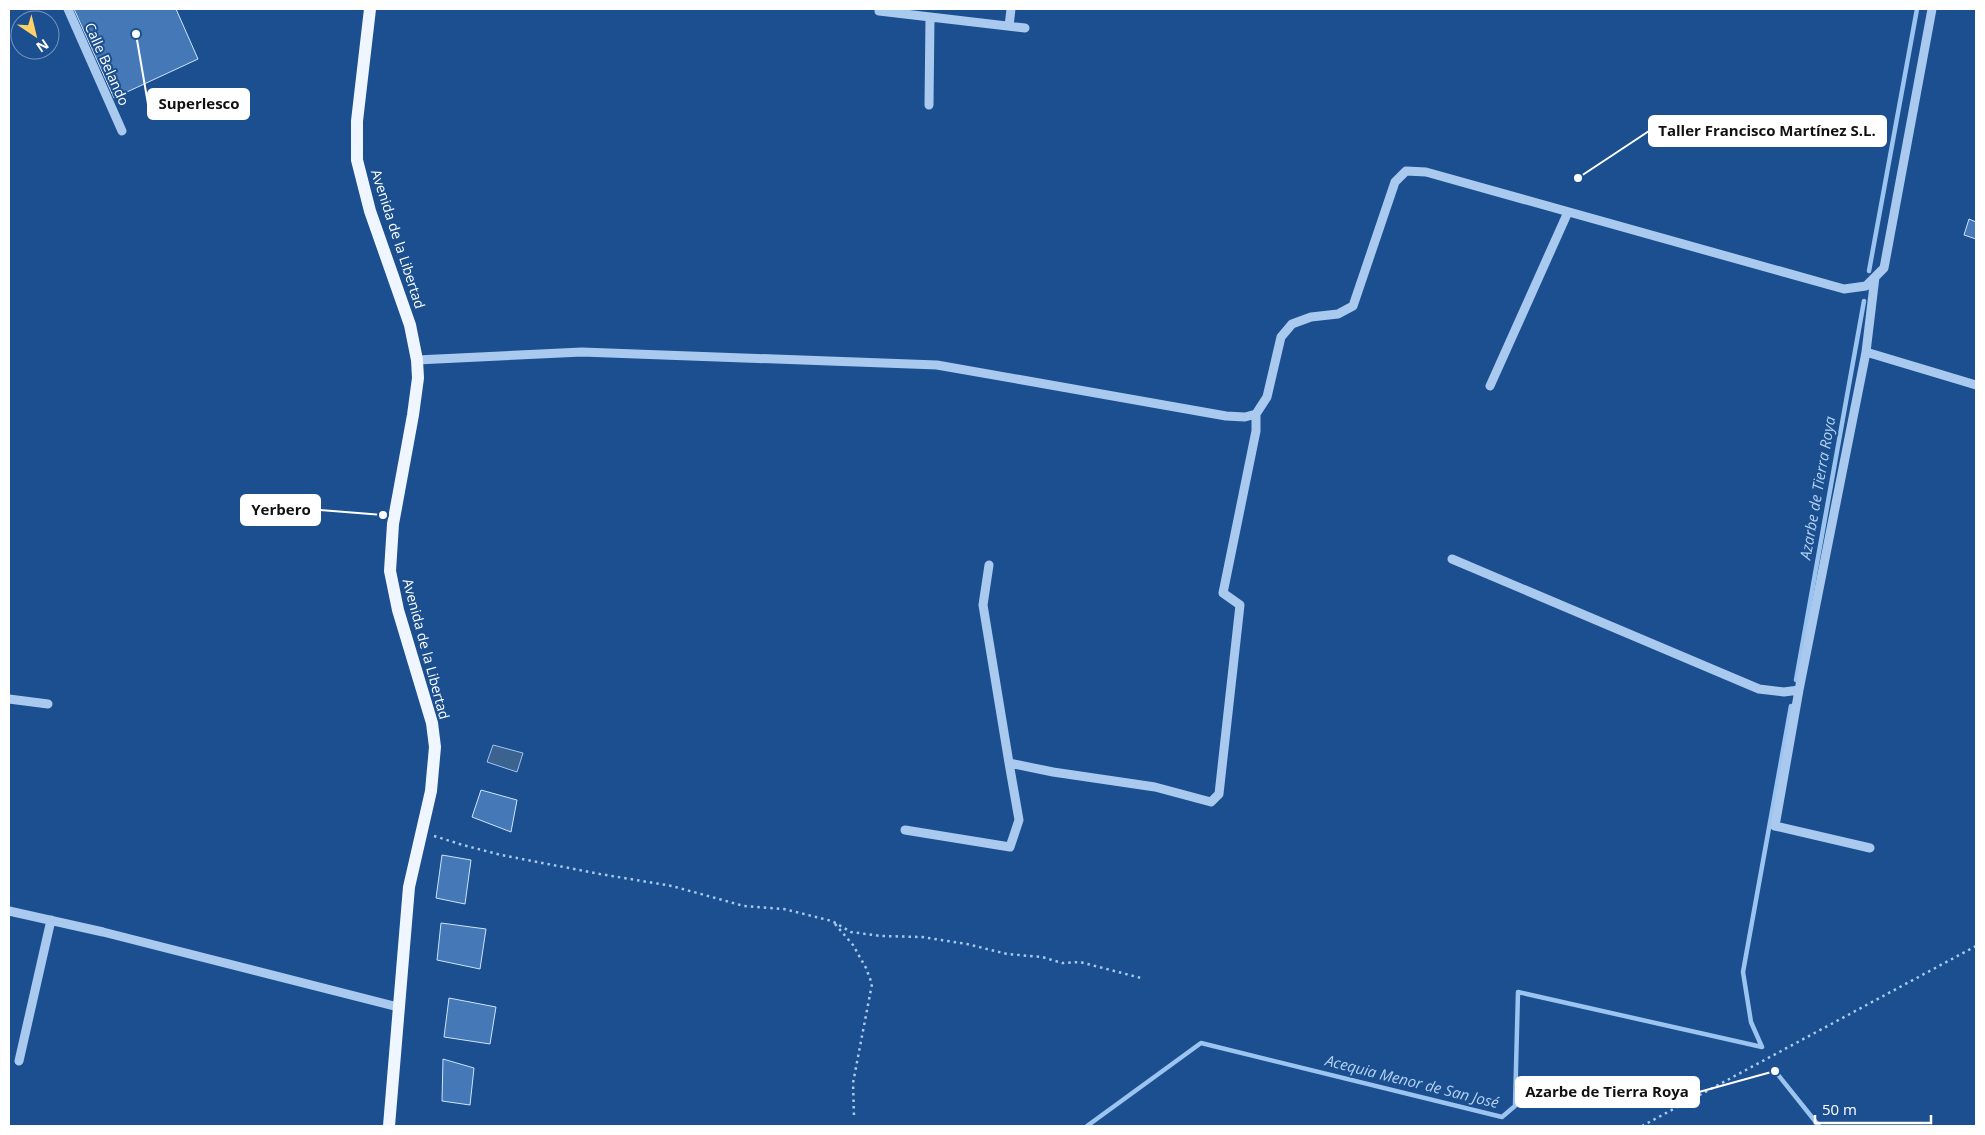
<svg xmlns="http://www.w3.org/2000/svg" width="1985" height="1135" viewBox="0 0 1985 1135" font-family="'Open Sans',sans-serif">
  <rect width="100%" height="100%" fill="#1b4f8f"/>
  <path fill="#3c6290" stroke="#9cc4f0" d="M 493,745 L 523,753 L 517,772 L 487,762 Z"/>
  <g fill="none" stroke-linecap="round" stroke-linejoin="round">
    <path stroke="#9cc4f0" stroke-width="4.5" d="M 1869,271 L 1917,9
      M 1796,680 L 1864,301
      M 1762,1047 L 1751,1022 L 1743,972 L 1791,706
      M 1775,1071 L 1819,1126
      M 1087,1126 L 1201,1043 L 1502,1117 L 1515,1106 L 1518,992 L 1762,1047"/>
  </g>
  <path fill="#4478b7" stroke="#cfe3fa" d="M 74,9 L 176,9 L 198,59 L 114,98 Z
    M 1969,219 L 1976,222 L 1976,239 L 1964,235 Z
    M 481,790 L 517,800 L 511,832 L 472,817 Z
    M 442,855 L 471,860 L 465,904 L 436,898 Z
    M 441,923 L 486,929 L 480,969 L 437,960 Z
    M 449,998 L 496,1007 L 490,1044 L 444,1037 Z
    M 443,1059 L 474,1068 L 470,1105 L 442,1101 Z"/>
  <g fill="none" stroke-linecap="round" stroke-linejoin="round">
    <path stroke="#a9c9ee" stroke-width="2.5" stroke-dasharray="2.5 4" stroke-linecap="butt" d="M 434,836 L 463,845 L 501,855 L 600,874 L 672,886 L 744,906 L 784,909 L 832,921 L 851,932 L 881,936 L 922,937 L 967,944 L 1007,954 L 1042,957 L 1062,963 L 1080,962 L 1141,978
      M 835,924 L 853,945 L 866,968 L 872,984 L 853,1083 L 854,1116
      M 1642,1126 L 1976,946"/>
    <path stroke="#a9c9ee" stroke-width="9" d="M 68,9 L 122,131
      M 879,9 L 879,11 L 1025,28
      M 1009,26 L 1011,9
      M 929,105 L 930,17
      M 1866,352 L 1976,385
      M 417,360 L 582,352 L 937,365 L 1226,416 L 1245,417 L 1256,414 L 1267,397 L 1281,337 L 1292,324 L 1311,317 L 1338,314 L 1353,306 L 1395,182 L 1406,171 L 1426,172 L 1844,289 L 1866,286 L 1884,268 L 1932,9
      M 1490,386 L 1568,212
      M 1452,559 L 1759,689 L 1784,692 L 1799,690
      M 989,565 L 983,605 L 1009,763 L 1053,772 L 1155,787 L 1211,802 L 1219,794 L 1240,605 L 1223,593 L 1256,431 L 1256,414
      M 9,699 L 48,704
      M 905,830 L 1010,847 L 1019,820 L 1009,763
      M 1870,848 L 1775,826 L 1799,690 L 1866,352 L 1875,277
      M 9,911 L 103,932 L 398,1007
      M 19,1061 L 51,920"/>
    <path stroke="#f0f6ff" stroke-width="12" d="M 370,9 L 357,121 L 357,160 L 370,211 L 410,325 L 417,360 L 418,378 L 413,415 L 393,524 L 390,571 L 398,610 L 432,723 L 435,747 L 431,791 L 409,887 L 389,1126"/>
  </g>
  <g text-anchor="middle" stroke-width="4" stroke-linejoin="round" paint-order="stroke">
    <g font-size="14" fill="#fff" stroke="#1b4f8f">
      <text transform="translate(107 64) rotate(66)" y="5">Calle Belando</text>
      <text transform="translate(398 239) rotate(72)" y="5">Avenida de la Libertad</text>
      <text transform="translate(426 649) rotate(75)" y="5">Avenida de la Libertad</text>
    </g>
    <g font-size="15" font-style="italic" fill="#b5d3f5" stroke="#1b4f8f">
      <text transform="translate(1818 488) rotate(-80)" y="5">Azarbe de Tierra Roya</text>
      <text transform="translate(1412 1082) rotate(14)" y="5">Acequia Menor de San José</text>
    </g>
  </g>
  <path fill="none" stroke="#fff" stroke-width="2" d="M136 34L148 104M1578 178L1649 131M383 515L320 510M1775 1071L1699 1092"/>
  <g fill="#fff" stroke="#1b4f8f" stroke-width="2">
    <circle cx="136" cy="34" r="5"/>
    <circle cx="1578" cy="178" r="5"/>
    <circle cx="383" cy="515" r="5"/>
    <circle cx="1775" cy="1071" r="5"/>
  </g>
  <g fill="#fff" stroke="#fff" stroke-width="2">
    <rect x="148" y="89" width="101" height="30" rx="5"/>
    <rect x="1649" y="116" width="237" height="30" rx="5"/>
    <rect x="241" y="495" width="79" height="30" rx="5"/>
    <rect x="1516" y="1077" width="183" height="30" rx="5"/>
  </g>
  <g font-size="15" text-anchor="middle" font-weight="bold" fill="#111">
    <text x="199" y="109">Superlesco</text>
    <text x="1767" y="136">Taller Francisco Martínez S.L.</text>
    <text x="281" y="515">Yerbero</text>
    <text x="1607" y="1097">Azarbe de Tierra Roya</text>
  </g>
  <rect width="1985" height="1135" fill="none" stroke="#ffffff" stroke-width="20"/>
  <g transform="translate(35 35) rotate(145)"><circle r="24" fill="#1b4f8f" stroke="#7695bc"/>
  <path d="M0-4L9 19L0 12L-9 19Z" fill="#ffd166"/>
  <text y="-8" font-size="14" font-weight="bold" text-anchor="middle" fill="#ffffff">N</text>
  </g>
  <path d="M1815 1115v8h116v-8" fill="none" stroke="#ffffff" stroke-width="2.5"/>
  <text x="1822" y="1115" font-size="15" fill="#ffffff" stroke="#1b4f8f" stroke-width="4" paint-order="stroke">50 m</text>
</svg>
